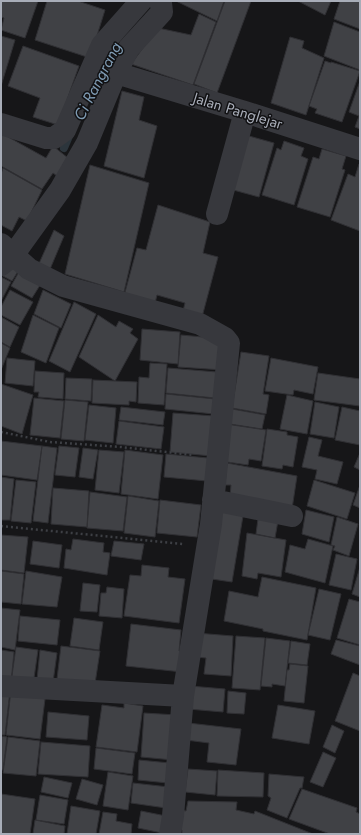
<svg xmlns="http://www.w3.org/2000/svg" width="361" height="835" viewBox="0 0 361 835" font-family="Jost,sans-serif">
  <rect width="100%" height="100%" fill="#161618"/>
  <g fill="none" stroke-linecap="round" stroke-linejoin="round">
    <path stroke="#2c353c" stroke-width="8" d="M 64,148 L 70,134"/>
  </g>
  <path fill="#404145" stroke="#303034" d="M 1,1 L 38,1 L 25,38 L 1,30 L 4,18 L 1,17 Z
    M 47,1 L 78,1 L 105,10 L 90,58 L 35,40 Z
    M 176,1 L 224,1 L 217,21 Z
    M 225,1 L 251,1 L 217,93 L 194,84 Z
    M 298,1 L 331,1 L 325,15 Z
    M 340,1 L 360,1 L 360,29 L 334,19 Z
    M 199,14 L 216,22 L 193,85 L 131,64 L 158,28 L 191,35 Z
    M 334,22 L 360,32 L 360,70 L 324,56 Z
    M 1,36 L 15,40 L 1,86 Z
    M 290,37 L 304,41 L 302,48 L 324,58 L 306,115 L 271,103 Z
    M 23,46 L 79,66 L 58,125 L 33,117 L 40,98 L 8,86 Z
    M 325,61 L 331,63 L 331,62 L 360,71 L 342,122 L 315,113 L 317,109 L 309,106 Z
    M 360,81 L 360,129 L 355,127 L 359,116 L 349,112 Z
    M 122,91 L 144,97 L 139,120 L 157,126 L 144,178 L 104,166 Z
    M 1,133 L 46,158 L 53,146 L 68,158 L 57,176 L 53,173 L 42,189 L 1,166 Z
    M 242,134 L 274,143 L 259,197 L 226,188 Z
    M 284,141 L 304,148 L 301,156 L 308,159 L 294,205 L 262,195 L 277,148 L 281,150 Z
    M 322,149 L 346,156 L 342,169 L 345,170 L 330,217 L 297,207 L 313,157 L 319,159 Z
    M 359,164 L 360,165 L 360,231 L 331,220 L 348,174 L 355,177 Z
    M 90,165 L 149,183 L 124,292 L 65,274 Z
    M 3,168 L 42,190 L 27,221 L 19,217 L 12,231 L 1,225 L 1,174 Z
    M 158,205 L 210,222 L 203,253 L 218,257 L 202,317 L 183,311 L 185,303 L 157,295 L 154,307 L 124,296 L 137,248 L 146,250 Z
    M 54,230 L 64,236 L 48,274 L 37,268 Z
    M 20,268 L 12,281 L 1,275 L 1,270 Z
    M 20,270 L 42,282 L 32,298 L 11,286 Z
    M 1,277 L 11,282 L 1,301 Z
    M 10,290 L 33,302 L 20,325 L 1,315 L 1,307 Z
    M 43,290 L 71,304 L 61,328 L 34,314 Z
    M 74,302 L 96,314 L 70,372 L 49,361 Z
    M 33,315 L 59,328 L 46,363 L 21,352 Z
    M 98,315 L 116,327 L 119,321 L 133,329 L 130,333 L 138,339 L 115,381 L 79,357 Z
    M 1,317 L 19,327 L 10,347 L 1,342 Z
    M 142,329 L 180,332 L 178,364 L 140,360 Z
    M 181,335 L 225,339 L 223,370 L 178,367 Z
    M 1,343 L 10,348 L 1,370 Z
    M 241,352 L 269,356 L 263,394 L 269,395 L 266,414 L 232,408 Z
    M 7,358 L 35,361 L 33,386 L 5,383 Z
    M 271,358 L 318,367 L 313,394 L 294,390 L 293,395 L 265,391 Z
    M 150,363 L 167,364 L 164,405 L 138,403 L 139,377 L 149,378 Z
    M 168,368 L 217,372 L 215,398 L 166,393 Z
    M 35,371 L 64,373 L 63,399 L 38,397 L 39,392 L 34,392 Z
    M 318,373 L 360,379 L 360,406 L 314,400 Z
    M 66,378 L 92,379 L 91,401 L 65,399 Z
    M 93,380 L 137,382 L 136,402 L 129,401 L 129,405 L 92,403 Z
    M 1,384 L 33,395 L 22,434 L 1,426 Z
    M 166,394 L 215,399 L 214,414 L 165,409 Z
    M 287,395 L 313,401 L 307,434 L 280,429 Z
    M 34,398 L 64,401 L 60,438 L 30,435 Z
    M 65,400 L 88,402 L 84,441 L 61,439 Z
    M 315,402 L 339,407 L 334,438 L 310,434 Z
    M 89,405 L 116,408 L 113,443 L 85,440 Z
    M 121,407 L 165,412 L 163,425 L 119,420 Z
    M 342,407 L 360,411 L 360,445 L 335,440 Z
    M 232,409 L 265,415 L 262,429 L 230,424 Z
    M 173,413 L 214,416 L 211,456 L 170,452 Z
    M 119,421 L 164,427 L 161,449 L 116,444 Z
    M 226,424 L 266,430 L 261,461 L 249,459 L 248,465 L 220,461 Z
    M 267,429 L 287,432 L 287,435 L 298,437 L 293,467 L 283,465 L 282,469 L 262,466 Z
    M 309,437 L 322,440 L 318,456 L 343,462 L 337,484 L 315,479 L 317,470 L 302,467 Z
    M 1,441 L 42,446 L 37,480 L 1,475 Z
    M 42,446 L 57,448 L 48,523 L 33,521 Z
    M 59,446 L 79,448 L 75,477 L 55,475 Z
    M 83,448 L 98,450 L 93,479 L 79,477 Z
    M 99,450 L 124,452 L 119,493 L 95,490 Z
    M 125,450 L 163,455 L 158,499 L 121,494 Z
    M 360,453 L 360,470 L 354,467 Z
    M 166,454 L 208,458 L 207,481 L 164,477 Z
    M 227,463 L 297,476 L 292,509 L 230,497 L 231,485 L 225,485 Z
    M 1,477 L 14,479 L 10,520 L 1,520 Z
    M 16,480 L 36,482 L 31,523 L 11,521 Z
    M 314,480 L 355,493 L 347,519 L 307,506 Z
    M 360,485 L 360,508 L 353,505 Z
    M 53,488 L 89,491 L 87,527 L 51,524 Z
    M 90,492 L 127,497 L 123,531 L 87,528 Z
    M 128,496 L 159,501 L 155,537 L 124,533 Z
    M 160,500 L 201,505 L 197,537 L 157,533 Z
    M 216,506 L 244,510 L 232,582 L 205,578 Z
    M 306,510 L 334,517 L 329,542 L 302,534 Z
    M 259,511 L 279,515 L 275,538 L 256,534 Z
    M 337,517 L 358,524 L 349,556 L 333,550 L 335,546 L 331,545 Z
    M 247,533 L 286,540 L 281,577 L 258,573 L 257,579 L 242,576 Z
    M 1,535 L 28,537 L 24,573 L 1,570 Z
    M 73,539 L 104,543 L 103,552 L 110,553 L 107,575 L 64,568 L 66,549 L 71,550 Z
    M 308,539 L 333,546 L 325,583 L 285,572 L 290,545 L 305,549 Z
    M 33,541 L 62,545 L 59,568 L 30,564 Z
    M 114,541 L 144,544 L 141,560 L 111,556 Z
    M 336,554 L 357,559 L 351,590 L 329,585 Z
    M 142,565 L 169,568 L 168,577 L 185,579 L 179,623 L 124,616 L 130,575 L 141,576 Z
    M 360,567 L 360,597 L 352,594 Z
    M 1,571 L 24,574 L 21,604 L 1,602 Z
    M 26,571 L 62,577 L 57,607 L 22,604 Z
    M 262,577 L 316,588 L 307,640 L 263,631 L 263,629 L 224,621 L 229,591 L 258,597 Z
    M 83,583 L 100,585 L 97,612 L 80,611 Z
    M 107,587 L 124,589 L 122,618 L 99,616 L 101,593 L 106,593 Z
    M 319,589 L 341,594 L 330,640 L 308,635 Z
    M 349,599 L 360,602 L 360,645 L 337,638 Z
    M 1,608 L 20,610 L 15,650 L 1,647 Z
    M 20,616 L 60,620 L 57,645 L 18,641 Z
    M 74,618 L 103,622 L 99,650 L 70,646 Z
    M 131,624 L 181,630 L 179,651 L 184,652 L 182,672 L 126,666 Z
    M 196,633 L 233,636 L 231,676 L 204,674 L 206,658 L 196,657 Z
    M 236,636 L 265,638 L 260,690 L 232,688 Z
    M 266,638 L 290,641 L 285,686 L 272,684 L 272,687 L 261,686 Z
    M 336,640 L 360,646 L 360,665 L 331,654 Z
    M 291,641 L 310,644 L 307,665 L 288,663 Z
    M 61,646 L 100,651 L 94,690 L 57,679 Z
    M 16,647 L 38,650 L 33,685 L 11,683 Z
    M 1,650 L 14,652 L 11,682 L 1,681 Z
    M 40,650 L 57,653 L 53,682 L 37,680 Z
    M 290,664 L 308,666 L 304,703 L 284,701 L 287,670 L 289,670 Z
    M 353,673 L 360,676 L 360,731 L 335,721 Z
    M 190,686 L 225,689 L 223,712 L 188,709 Z
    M 1,689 L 10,690 L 5,735 L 1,735 Z
    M 11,690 L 45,699 L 40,739 L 6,735 Z
    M 228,691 L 246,693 L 244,714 L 227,713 Z
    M 124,703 L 143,706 L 137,752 L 96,747 L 102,705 L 124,708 Z
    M 278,705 L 315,711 L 309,744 L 272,738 Z
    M 48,712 L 89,716 L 87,740 L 46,737 Z
    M 144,713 L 177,715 L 173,760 L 141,757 Z
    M 188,723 L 241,729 L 236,765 L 207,762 L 209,743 L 186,740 Z
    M 332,725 L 344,731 L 335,753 L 323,747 Z
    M 1,736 L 7,737 L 3,770 L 1,770 Z
    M 8,737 L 40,741 L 36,776 L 3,773 Z
    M 41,742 L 90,746 L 88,777 L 38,774 Z
    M 96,748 L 135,753 L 132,774 L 94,769 Z
    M 323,752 L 336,758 L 323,787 L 310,782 Z
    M 139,760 L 170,763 L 168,783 L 138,780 Z
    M 188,769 L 217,771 L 215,795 L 185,792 Z
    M 218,770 L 264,773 L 263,797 L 217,796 Z
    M 108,772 L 133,776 L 128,810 L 103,806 Z
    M 269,774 L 304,777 L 302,788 L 300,788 L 287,818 L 267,810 L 271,798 L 268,796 Z
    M 44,777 L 72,783 L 68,798 L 41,792 Z
    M 82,779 L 103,785 L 97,805 L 76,799 Z
    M 133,783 L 169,787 L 166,808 L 131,803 Z
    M 302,789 L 357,808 L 356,812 L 360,814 L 360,834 L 330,834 L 289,819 Z
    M 1,794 L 35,799 L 30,834 L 1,834 Z
    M 40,795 L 68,800 L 64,824 L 36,820 Z
    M 188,801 L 237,802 L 236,810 L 254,814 L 255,811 L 313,834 L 182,834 L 182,830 L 178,829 L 180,810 L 186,811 Z
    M 71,806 L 100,811 L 96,834 L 67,834 Z
    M 141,811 L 166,816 L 162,833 L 138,828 Z
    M 103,812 L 117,814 L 116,821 L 132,824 L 131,834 L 99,834 Z
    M 35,820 L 65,826 L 64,834 L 33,834 Z"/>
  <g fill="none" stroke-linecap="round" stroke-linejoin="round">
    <path stroke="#3d3f44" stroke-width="2.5" stroke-dasharray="2 3" stroke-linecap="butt" d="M 1,432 L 50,442 L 121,447 L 193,455
      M 1,526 L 183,544"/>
    <path stroke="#37383d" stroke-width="22" d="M 116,73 L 245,112 L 360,149
      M 1,124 L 46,138 L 54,138 L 65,130 L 102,45 L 141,1
      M 217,214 L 245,112
      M 1,244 L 29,269 L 63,286 L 200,324 L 225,338 L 229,343 L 211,524 L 183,696 L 173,816 L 170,834
      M 1,265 L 14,254 L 60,190 L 87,143 L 116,73 L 129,48 L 162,12 L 161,3 L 159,1
      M 213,500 L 292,516
      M 1,686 L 183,696"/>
  </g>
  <g text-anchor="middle" stroke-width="3" stroke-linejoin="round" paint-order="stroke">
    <g font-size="15" fill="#a8adb8" stroke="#111113">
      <text transform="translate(238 111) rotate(17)" y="5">Jalan Panglejar</text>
    </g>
    <g font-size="16" font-style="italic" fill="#7f9bb3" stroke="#111113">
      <text transform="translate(97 81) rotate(-63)" y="6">Ci Rangrang</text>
    </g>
  </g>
  <rect width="361" height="835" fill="none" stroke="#a8adb8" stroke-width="4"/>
</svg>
